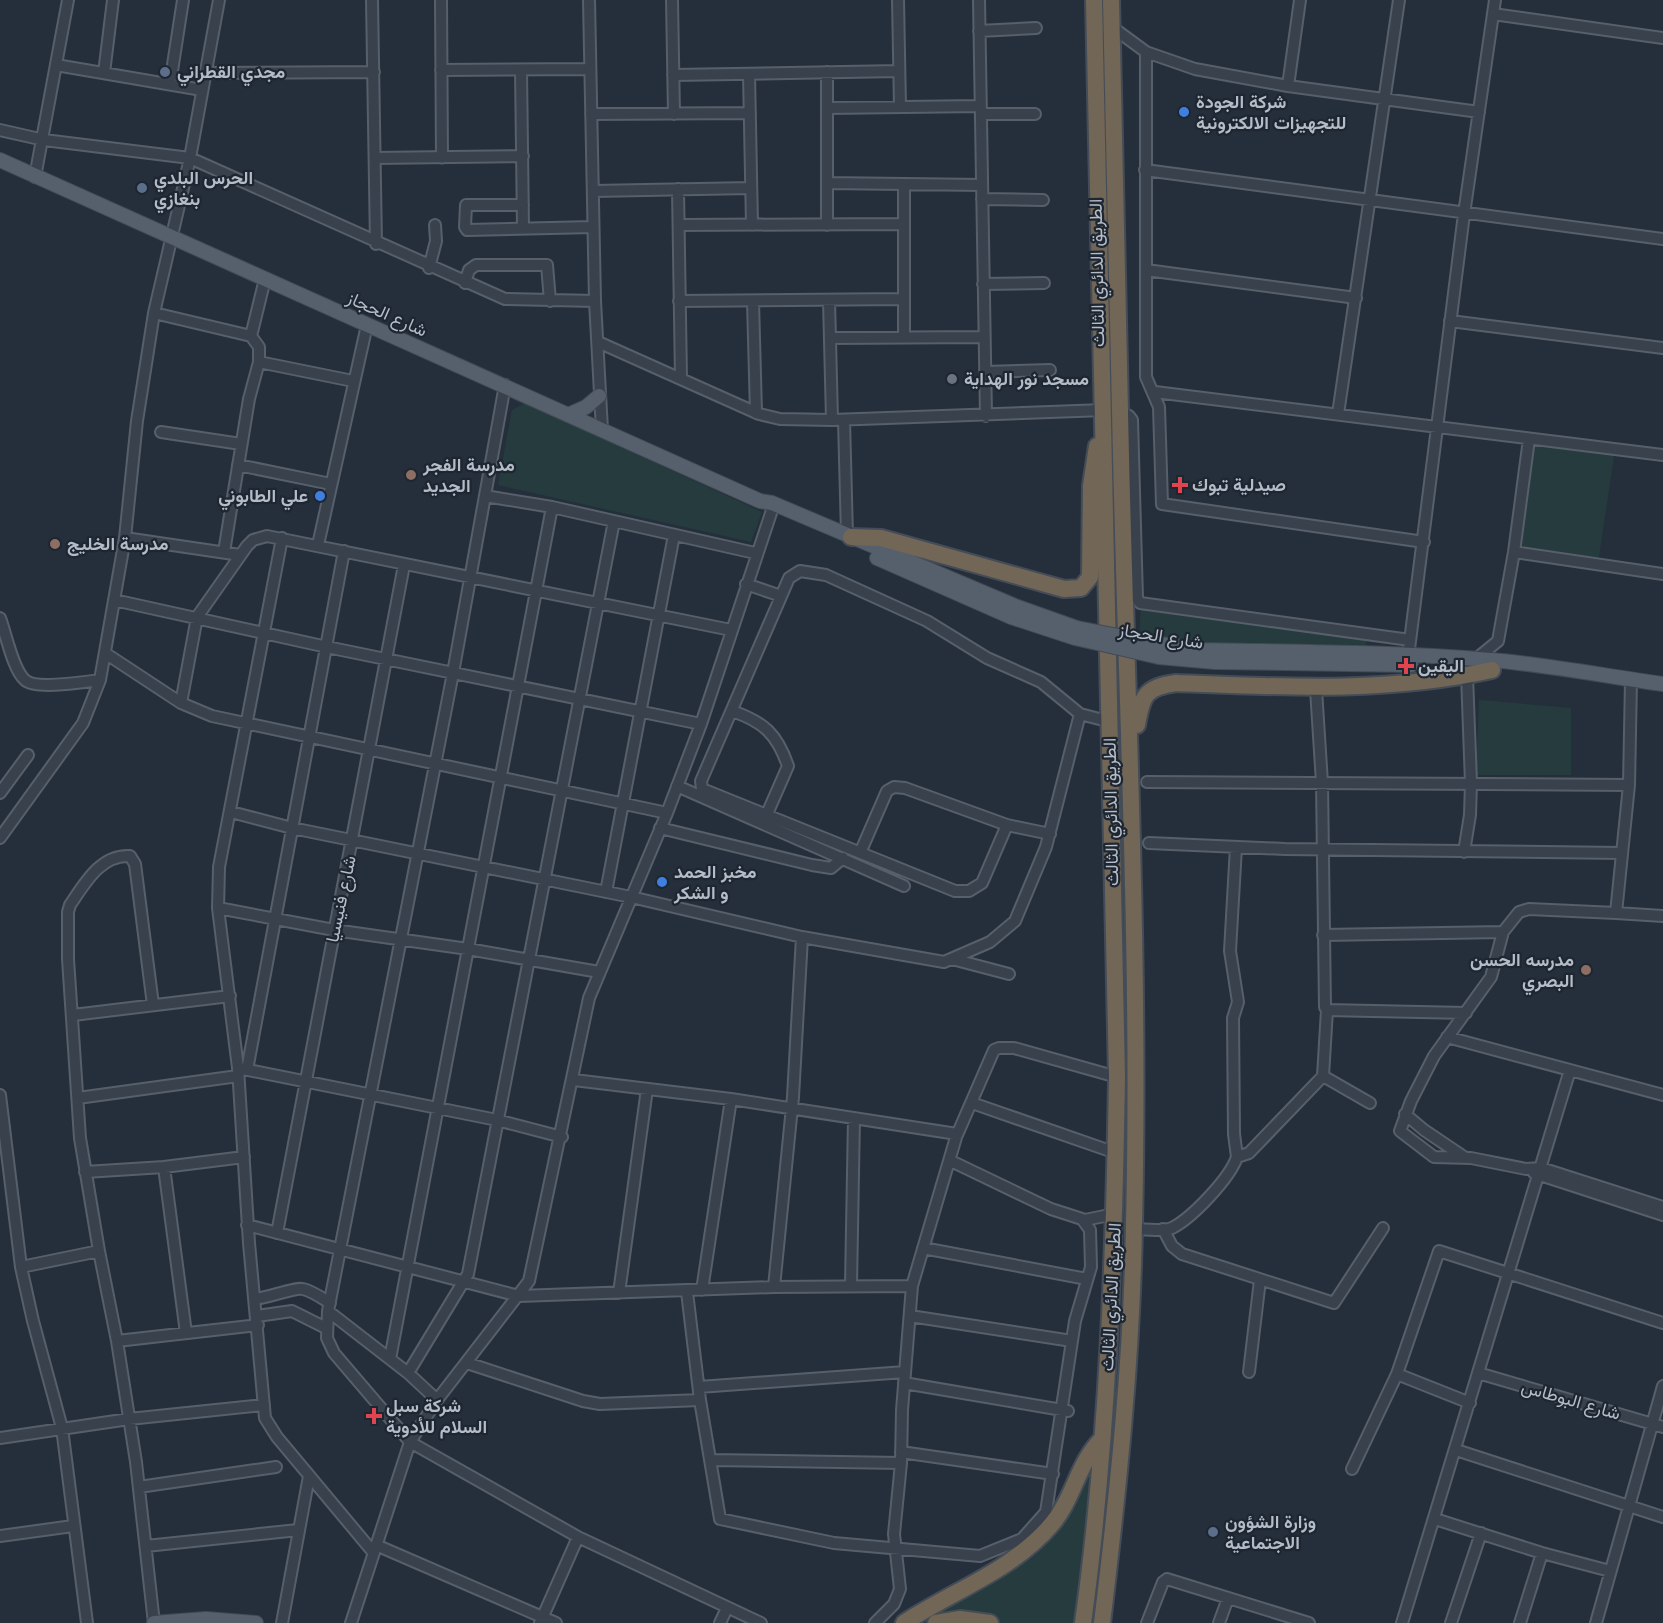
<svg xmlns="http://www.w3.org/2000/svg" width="1663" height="1623" viewBox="0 0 1663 1623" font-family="'Varela Round',Vazirmatn,sans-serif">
  <rect width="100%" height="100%" fill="#252f3c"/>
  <path fill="#263b3d" d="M 525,403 L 762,512 L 751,542 L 498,485 L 512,410 Z
    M 1529,439 L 1615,450 L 1598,563 L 1515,552 Z
    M 1141,604 L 1368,634 L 1364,653 L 1139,640 Z
    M 1479,700 L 1571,708 L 1571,775 L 1476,775 Z
    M 1100,1442 L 1081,1623 L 924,1623 L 917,1617 L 1039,1541 Z"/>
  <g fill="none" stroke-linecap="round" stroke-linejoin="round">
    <g stroke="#565f6a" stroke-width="14">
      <path id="minor" d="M 372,0 L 376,244
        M 441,0 L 442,158
        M 589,0 L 595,301 L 602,430
        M 672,0 L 674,114
        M 898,0 L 900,107
        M 979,0 L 986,416
        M 1493,14 L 1663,38
        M 1112,27 L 1146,52 L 1195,69 L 1288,86 L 1479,112
        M 979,31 L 1036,28
        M 1146,52 L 1146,377 L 1159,407 L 1162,504 L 1424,542
        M 56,65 L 202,90
        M 441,70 L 590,69
        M 521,70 L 523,228
        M 827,72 L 827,225
        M 104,73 L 113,0
        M 205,73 L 374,72
        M 749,74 L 752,225
        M 673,75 L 899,71
        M 170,84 L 183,0
        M 1288,86 L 1300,0
        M 827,108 L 980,106
        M 591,114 L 750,113
        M 981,114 L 1035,114
        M 0,130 L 44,140 L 190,158 L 505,299 L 595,301
        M 375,158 L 523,156
        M 1145,170 L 1663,239
        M 35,177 L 68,0
        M 827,183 L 982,185
        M 904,184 L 904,337
        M 678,189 L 681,379
        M 593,191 L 751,188
        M 982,199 L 1043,200
        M 523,205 L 466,205 L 465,227 L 467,230 L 593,227
        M 679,225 L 904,224
        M 429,268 L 436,241 L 435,225
        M 1146,270 L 1356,298
        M 465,283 L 469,270 L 476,265 L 547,265 L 550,301
        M 983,284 L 1044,283
        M 829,300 L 832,420
        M 679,301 L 904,299
        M 753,301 L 756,413
        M 154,313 L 251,336 L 259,347 L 259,362 L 249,399 L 224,552
        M 1450,321 L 1663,348
        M 251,336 L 265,279
        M 831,338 L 984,337
        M 598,342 L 759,414 L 780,419 L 832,420 L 1104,410
        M 259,362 L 353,381
        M 985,372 L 1050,370
        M 1155,392 L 1663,455
        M 1120,412 L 1129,416 L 1132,420 L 1137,598 L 1140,603 L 1410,640
        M 1338,414 L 1399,0
        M 844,420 L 847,535
        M 161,432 L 241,444
        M 238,465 L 331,484
        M 485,496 L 552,507 L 755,553
        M 125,538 L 240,555
        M 282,538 L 219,867 L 218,908 L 238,1068 L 249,1243 L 265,1418 L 277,1437 L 373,1552
        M 318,545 L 367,325
        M 1514,552 L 1663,574
        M 746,584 L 781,596
        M 114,600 L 327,647 L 701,724
        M 0,618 C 6,634 13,670 25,680 C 35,690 84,682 100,680
        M 105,653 L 181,703 L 212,716 L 667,813
        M 1408,657 L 1464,214 L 1495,0
        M 1476,659 L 1498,641 L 1514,552 L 1529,439
        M 1631,680 L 1629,785 L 1616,913 L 1663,916
        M 181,703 L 197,617 L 247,546 L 253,540 L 267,536 L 731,630
        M 732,711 C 764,722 777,734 788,766 L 767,814
        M 1147,782 L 1629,785
        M 677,786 L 904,886
        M 0,793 L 28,755
        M 231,812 L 292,828 L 631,897 L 802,937 L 944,962 L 990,942 L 1015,921 L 1046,847 L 1080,714
        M 1007,825 L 982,883 L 969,891 L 955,891 L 702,789 L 701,781 L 789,578 L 800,571 L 826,575 L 927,621 L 987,658 L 1041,682 L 1080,714 L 1111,722
        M 660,828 L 812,865 L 831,868 L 843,858
        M 0,838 L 83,723 L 100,680 L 125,538 L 137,421 L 154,313 L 190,158 L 219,0
        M 1149,843 L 1285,849 L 1621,853
        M 1464,852 L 1470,815 L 1471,783 L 1467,675
        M 860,853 L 887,791 L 894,787 L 905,788 L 1007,825 L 1050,834
        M 606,892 L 674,535
        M 218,908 L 334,930 L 468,949 L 599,972
        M 1503,932 L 1491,977 L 1434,1056 L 1411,1101 L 1400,1131 L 1434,1157 L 1471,1158 L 1526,1169 L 1541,1168 L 1663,1207
        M 1323,935 L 1503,932 L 1519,912 L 1529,909 L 1616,913
        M 952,959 L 1009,974
        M 153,1005 L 135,864 L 130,856 C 101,854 85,883 70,905 L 68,912 L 68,959 L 80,1138 L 99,1251 L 117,1341 L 136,1462 L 154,1623
        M 1327,1010 L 1466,1013
        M 73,1015 L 230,996
        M 1447,1037 L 1663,1095
        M 243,1069 L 497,1120 L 562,1137
        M 247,1070 L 344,551
        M 1323,1076 L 1370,1103
        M 574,1080 L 731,1099 L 957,1134 L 912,1286 L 902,1410 L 901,1463 L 894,1534 L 900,1589 L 894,1604 L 875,1623
        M 0,1095 L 21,1267 L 33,1321 L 62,1428 L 87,1623
        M 78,1098 L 238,1076
        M 972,1103 L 1116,1153
        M 1405,1114 L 1424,1130 L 1464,1157
        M 957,1135 L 994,1050 L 999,1048 L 1014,1048 L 1117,1077
        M 1237,1157 L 1249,1153 L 1323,1076 L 1327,1010 L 1325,1007 L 1322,783 L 1316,689
        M 164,1167 L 186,1333
        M 85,1172 L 164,1167 L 244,1157
        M 1534,1173 L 1663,1215
        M 1085,1220 L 1114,1214
        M 247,1225 L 519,1296 L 774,1287 L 912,1286
        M 1134,1229 C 1145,1229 1162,1232 1172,1228 C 1192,1218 1230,1178 1237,1157 L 1234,1134 L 1233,1018 L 1238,1002 L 1230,951 L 1236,847
        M 1163,1229 L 1172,1246 L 1182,1254 L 1334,1303 L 1383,1228
        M 277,1233 L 404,565
        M 923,1248 L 1087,1279
        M 21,1267 L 99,1251
        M 851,1285 L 854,1118
        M 774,1287 L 793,1097 L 802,937
        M 702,1290 L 731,1099
        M 687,1292 L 700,1400 L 720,1519 L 834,1543 L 980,1556 L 1022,1539 L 1046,1512 L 1075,1321 L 1091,1267 L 1090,1230 L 1082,1219 L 1051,1209 L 951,1161
        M 619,1293 L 647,1089
        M 255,1299 C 268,1298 295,1287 303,1289 C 312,1291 322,1298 330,1303
        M 328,1311 L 408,1373 L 437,1400
        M 257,1316 L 292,1311 L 326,1328
        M 910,1316 L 1072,1341
        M 117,1341 L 258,1325
        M 390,1359 L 552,507
        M 467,1363 L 583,1401 L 600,1404 L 700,1400
        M 1249,1372 L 1260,1280
        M 408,1373 L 468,1274 L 614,521
        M 1478,1373 L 1663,1427
        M 904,1383 L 1068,1411
        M 699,1387 L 905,1372
        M 1470,1403 L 1397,1374 L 1439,1251 L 1663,1323
        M 0,1438 L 129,1419 L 264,1405
        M 1456,1450 L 1663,1517
        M 901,1452 L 1053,1474
        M 710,1460 L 901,1463
        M 1352,1469 L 1397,1374
        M 139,1487 L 276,1467
        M 1435,1519 L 1542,1553 L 1610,1571
        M 0,1536 L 73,1526
        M 376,1545 L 556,1623
        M 146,1546 L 298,1530
        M 282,1623 L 309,1476
        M 351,1623 L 410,1442 L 334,1353 L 327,1338 L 328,1311 L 453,673 L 505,385
        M 540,1623 L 578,1537
        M 720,1623 L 727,1608
        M 761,1623 L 578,1537 L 410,1442 L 437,1400 L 529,1281 L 589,998 L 667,813 L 701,724 L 772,510
        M 1147,1623 L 1163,1582 L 1167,1579 L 1309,1623
        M 1219,1623 L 1228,1598
        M 1402,1623 L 1570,1070
        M 1451,1623 L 1481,1533
        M 1520,1623 L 1542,1553
        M 1596,1623 L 1663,1386"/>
    </g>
    <g stroke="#414a55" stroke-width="16">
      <path id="major" d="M 0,160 L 760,501 L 772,503 L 1015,606 L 1077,628
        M 568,415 L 586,407 L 599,396
        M 877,558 L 1011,617 L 1075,638
        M 1160,644 L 1203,650 C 1298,652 1396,652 1491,660 C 1549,665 1605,676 1663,684
        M 1159,657 L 1215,662 L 1411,665
        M 154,1623 L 206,1619 L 256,1623"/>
    </g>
    <g stroke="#434c57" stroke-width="20">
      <path id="highway" d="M 851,537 L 881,538 L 1064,589 L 1081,588 L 1090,577 L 1091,486 L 1097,446
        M 1137,725 C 1142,696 1145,687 1176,683 C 1282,687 1388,693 1492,670
        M 904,1623 C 954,1590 1012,1571 1052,1524 C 1074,1498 1078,1462 1102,1439
        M 936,1623 L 960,1619 L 990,1623
        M 1083,1623 C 1108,1443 1114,1259 1117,1077 L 1094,0
        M 1102,1623 C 1118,1491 1132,1358 1134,1224 C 1140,969 1127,713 1121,457 C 1117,305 1115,152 1111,0"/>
    </g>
    <use href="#minor" stroke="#38414c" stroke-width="10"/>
    <use href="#major" stroke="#56606c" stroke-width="14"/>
    <use href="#highway" stroke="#726656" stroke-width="16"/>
    <g stroke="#414a55" stroke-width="16" stroke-linecap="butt">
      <path id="major-bridge" d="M 1077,628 L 1160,644
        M 1075,638 L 1159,657"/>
    </g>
    <use href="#major-bridge" stroke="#56606c" stroke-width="14"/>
  </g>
  <g fill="#5c6f8a" stroke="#1d2631" stroke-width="2">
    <circle cx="165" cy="72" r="6"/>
    <circle cx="142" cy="188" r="6"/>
    <circle cx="1213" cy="1532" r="6"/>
  </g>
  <g fill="#3f7fe0" stroke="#1d2631" stroke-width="2">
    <circle cx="1184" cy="112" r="6"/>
    <circle cx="320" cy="496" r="6"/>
    <circle cx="662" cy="882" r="6"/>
  </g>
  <circle fill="#6b7280" stroke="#1d2631" stroke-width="2" cx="952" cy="379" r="6"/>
  <g fill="#8d6e63" stroke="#1d2631" stroke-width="2">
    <circle cx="411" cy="475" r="6"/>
    <circle cx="55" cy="544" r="6"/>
    <circle cx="1586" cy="970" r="6"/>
  </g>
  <g fill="#e0444e" stroke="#1d2631" stroke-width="2">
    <path d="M1177 476h6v6h6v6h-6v6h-6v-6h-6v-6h6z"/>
    <path d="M1403 657h6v6h6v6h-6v6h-6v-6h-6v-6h6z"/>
    <path d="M371 1407h6v6h6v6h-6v6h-6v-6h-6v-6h6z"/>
  </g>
  <g text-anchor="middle" stroke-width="4.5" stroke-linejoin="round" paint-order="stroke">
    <g font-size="18" font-weight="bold" fill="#b4bcc7" stroke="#1d2631" text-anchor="start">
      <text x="177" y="78">مجدي القطراني</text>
      <text x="1196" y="108">شركة الجودة<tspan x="1196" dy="21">للتجهيزات الالكترونية</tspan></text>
      <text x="154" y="184">الحرس البلدي<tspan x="154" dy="21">بنغازي</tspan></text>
      <text x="964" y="385">مسجد نور الهداية</text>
      <text x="423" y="471">مدرسة الفجر<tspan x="423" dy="21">الجديد</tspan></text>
      <text x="1192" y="491">صيدلية تبوك</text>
      <text x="308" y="502" text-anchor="end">علي الطابوني</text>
      <text x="67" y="550">مدرسة الخليج</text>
      <text x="1418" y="672">اليقين</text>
      <text x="674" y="878">مخبز الحمد<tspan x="674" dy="21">و الشكر</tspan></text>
      <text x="1574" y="966" text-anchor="end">مدرسه الحسن<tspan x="1574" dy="21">البصري</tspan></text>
      <text x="386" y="1412">شركة سبل<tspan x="386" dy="21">السلام للأدوية</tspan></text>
      <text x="1225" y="1528">وزارة الشؤون<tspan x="1225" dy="21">الاجتماعية</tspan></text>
    </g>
    <g font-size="18" fill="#b4bcc7" stroke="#1d2631">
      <text transform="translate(1097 273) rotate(-91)" y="6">الطريق الدائري الثالث</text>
      <text transform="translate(387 314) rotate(24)" y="6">شارع الحجاز</text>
      <text transform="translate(1161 636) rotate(9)" y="6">شارع الحجاز</text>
      <text transform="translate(1111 812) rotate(-91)" y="6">الطريق الدائري الثالث</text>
      <text transform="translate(341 899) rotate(-78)" y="6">شارع فنيسيا</text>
      <text transform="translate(1111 1297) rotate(-87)" y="6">الطريق الدائري الثالث</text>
      <text transform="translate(1571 1400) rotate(16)" y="6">شارع البوطاس</text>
    </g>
  </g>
</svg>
